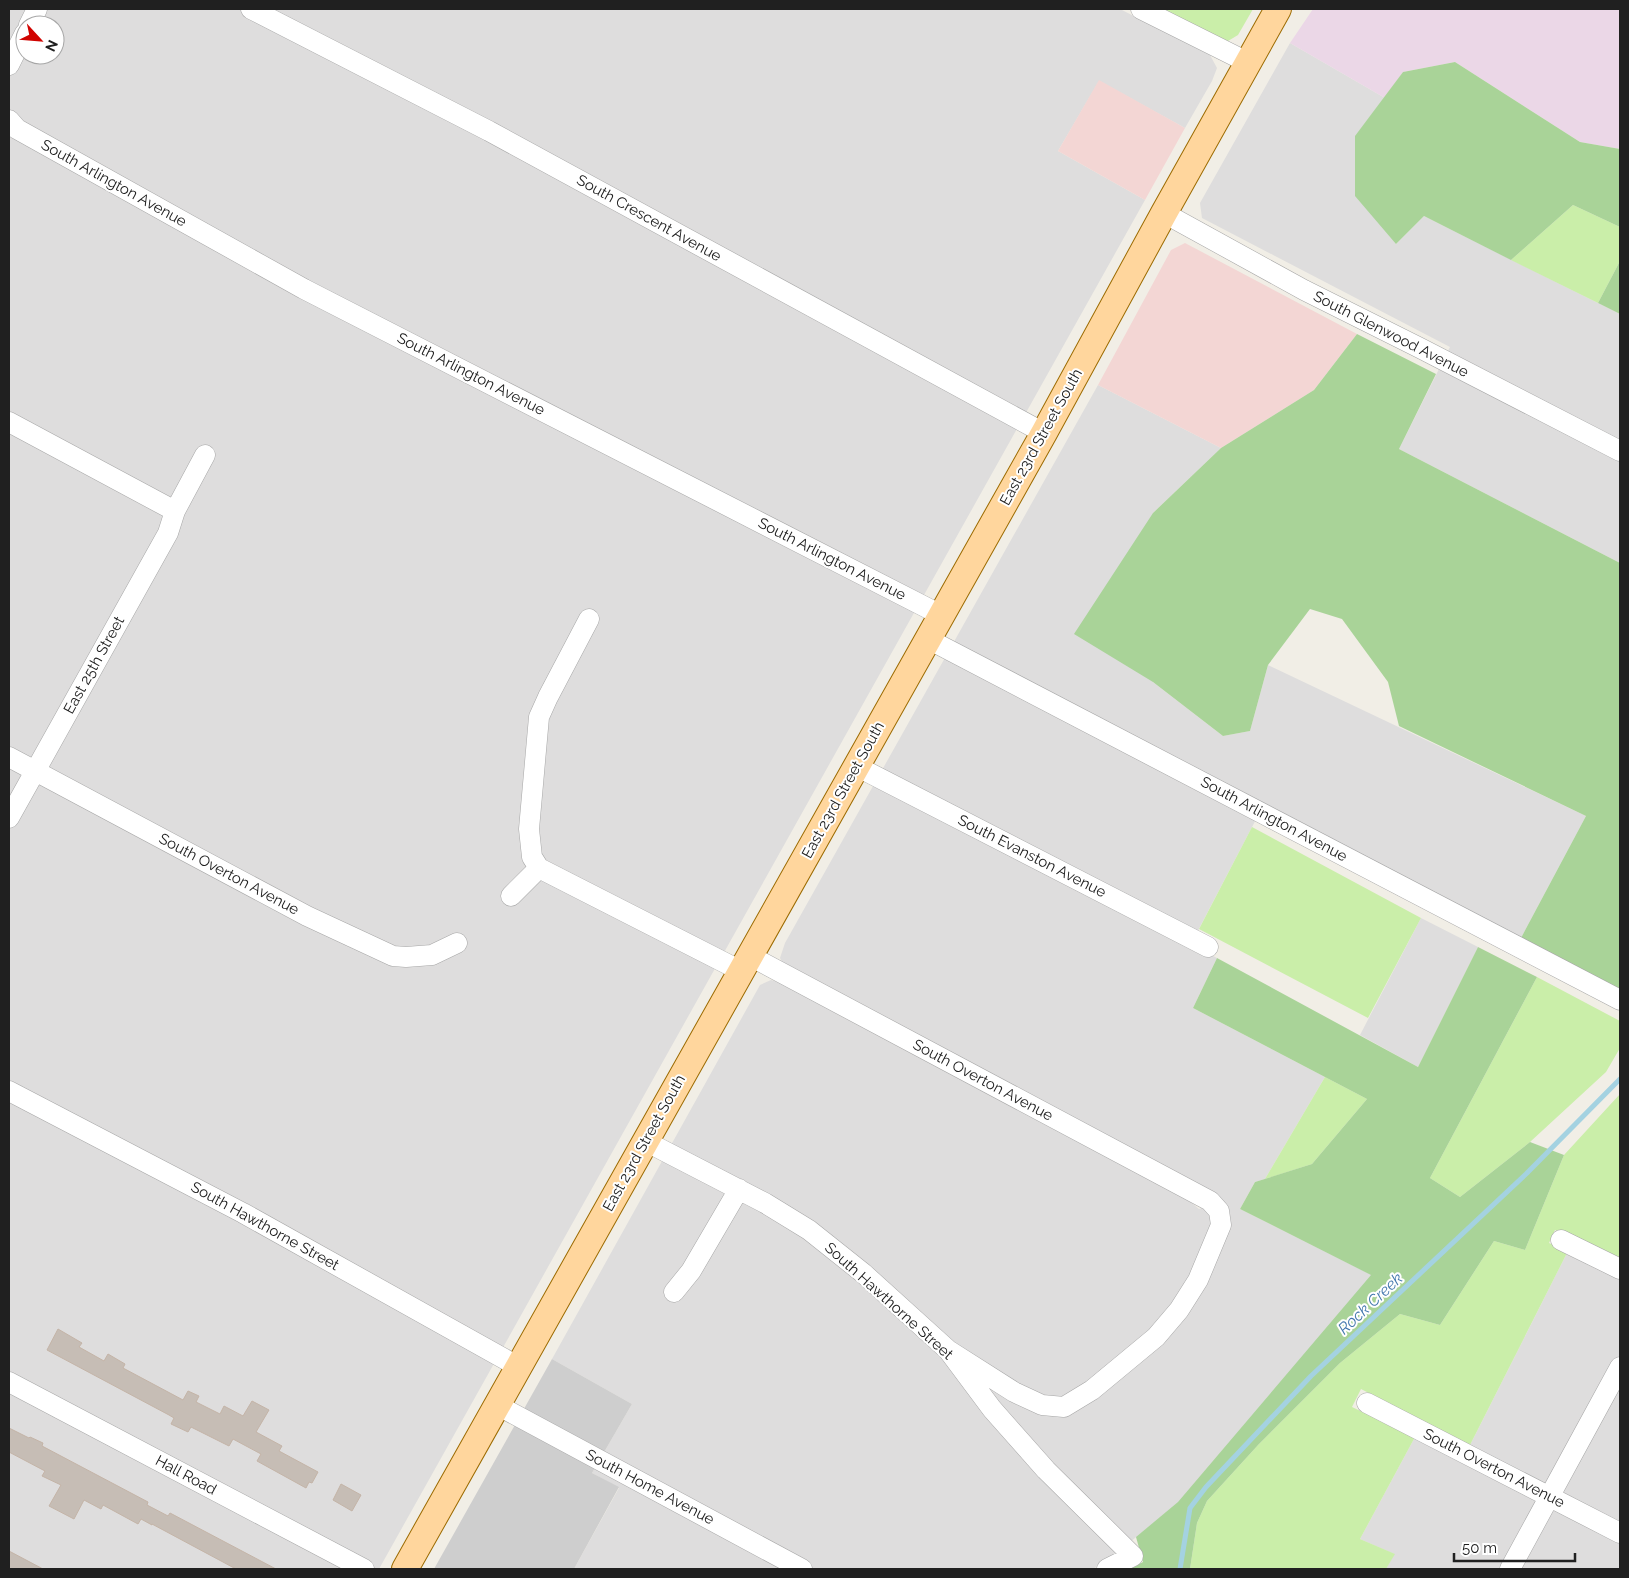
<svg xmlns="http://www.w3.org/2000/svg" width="1629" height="1578" viewBox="0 0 1629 1578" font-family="Raleway,sans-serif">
  <rect width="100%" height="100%" fill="#f1eee6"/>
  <path fill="#dedddd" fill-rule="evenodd" d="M 9,9 L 1120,9 L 1210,55 L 1217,68 L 1212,81 L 1185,128 L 1099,81 L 1058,151 L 1145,200 L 379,1569 L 9,1569 ZM 25,25 L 55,25 L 55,55 L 25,55 Z
    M 1290,43 L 1385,98 L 1380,105 L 1396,244 L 1424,216 L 1620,314 L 1620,563 L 1399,449 L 1450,347 L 1202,218 L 1200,203 Z
    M 1098,385 L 1221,448 L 1153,513 L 1153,682 L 1223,736 L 1250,731 L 1268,665 L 1586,816 L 1521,938 L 1263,806 L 1191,944 L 1217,958 L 1193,1008 L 1325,1077 L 1265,1179 L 1255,1182 L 1240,1209 L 1372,1275 L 1178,1503 L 1108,1560 L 1093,1569 L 574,1569 L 619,1488 L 592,1473 L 632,1404 L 552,1359 L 760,985 L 771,980 L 781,983 L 1187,1199 L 1199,1209 L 1223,1201 L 784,966 L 780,958 L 785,943 Z
    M 1421,918 L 1478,947 L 1418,1067 L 1360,1035 Z
    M 1568,1251 L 1620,1278 L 1620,1569 L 1386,1569 L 1394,1554 L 1360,1539 L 1415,1437 L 1463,1459 Z"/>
  <path fill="#f3d6d4" d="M 1099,80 L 1185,128 L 1145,200 L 1058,151 Z
    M 1185,243 L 1357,334 L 1314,390 L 1221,448 L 1098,385 L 1171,250 Z"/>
  <path fill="#ebd7e7" d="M 1313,9 L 1620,9 L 1620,149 L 1580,142 L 1455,62 L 1403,72 L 1385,98 L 1290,43 Z"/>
  <path fill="#cecece" d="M 552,1359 L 632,1404 L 592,1473 L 619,1487 L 574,1569 L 434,1569 Z"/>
  <path fill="#caeea9" d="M 1159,9 L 1253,9 L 1238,35 L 1228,41 L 1216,38 Z
    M 1573,205 L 1620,227 L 1620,261 L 1598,303 L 1511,260 Z
    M 1252,827 L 1421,918 L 1368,1018 L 1199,929 Z
    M 1537,977 L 1620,1021 L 1620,1048 L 1606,1072 L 1530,1142 L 1460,1197 L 1430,1178 Z
    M 1325,1077 L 1367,1099 L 1312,1164 L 1265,1179 Z
    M 1620,1094 L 1620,1261 L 1555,1230 L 1549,1243 L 1568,1251 L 1470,1445 L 1361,1389 L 1352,1407 L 1415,1437 L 1360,1539 L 1395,1554 L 1386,1569 L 1190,1569 L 1197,1523 L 1207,1501 L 1259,1444 L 1340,1363 L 1400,1314 L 1440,1325 L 1494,1241 L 1525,1250 L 1564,1155 Z"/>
  <path fill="#a9d398" d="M 1455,62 L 1580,142 L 1620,149 L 1620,227 L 1573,205 L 1511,260 L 1424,216 L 1396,244 L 1355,196 L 1355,136 L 1403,72 Z
    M 1620,261 L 1620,314 L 1598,303 Z
    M 1357,334 L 1436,374 L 1399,449 L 1620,563 L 1620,990 L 1521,938 L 1586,816 L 1399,726 L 1388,682 L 1342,619 L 1310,609 L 1268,665 L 1250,731 L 1223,736 L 1153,682 L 1074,634 L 1153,513 L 1221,448 L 1314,390 Z
    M 1478,947 L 1537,977 L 1430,1178 L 1460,1197 L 1530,1142 L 1564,1155 L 1525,1250 L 1494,1241 L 1440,1325 L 1400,1314 L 1340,1363 L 1259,1444 L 1207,1501 L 1197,1523 L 1190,1569 L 1130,1569 L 1143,1562 L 1136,1537 L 1178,1502 L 1371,1275 L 1240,1209 L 1255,1182 L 1312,1164 L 1367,1099 L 1193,1008 L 1217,958 L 1418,1067 Z"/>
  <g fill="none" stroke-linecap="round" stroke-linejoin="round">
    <path stroke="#a4d2e1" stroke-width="5" d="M 1180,1569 L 1190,1508 L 1206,1487 L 1311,1376 L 1526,1174 L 1620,1079"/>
  </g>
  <path fill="#c6bdb5" stroke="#c4b4a7" d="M 58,1329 L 82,1343 L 79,1347 L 104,1361 L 108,1354 L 125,1364 L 123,1368 L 183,1400 L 188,1391 L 199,1396 L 196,1402 L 220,1414 L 224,1406 L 243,1416 L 252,1401 L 269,1410 L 256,1432 L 282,1446 L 279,1451 L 318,1472 L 312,1483 L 309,1482 L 306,1488 L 257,1461 L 261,1454 L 233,1439 L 229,1446 L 191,1427 L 188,1432 L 171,1424 L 174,1418 L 169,1415 L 47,1350 Z
    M 9,1428 L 29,1438 L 30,1437 L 43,1443 L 42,1446 L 148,1502 L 147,1505 L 168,1516 L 170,1513 L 276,1569 L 236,1569 L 152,1524 L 152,1525 L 141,1519 L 138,1524 L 103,1505 L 101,1509 L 84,1500 L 74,1519 L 49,1506 L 61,1485 L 42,1476 L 45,1471 L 9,1452 Z
    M 341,1484 L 361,1495 L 352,1511 L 333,1500 Z
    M 9,1551 L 43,1569 L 9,1569 Z"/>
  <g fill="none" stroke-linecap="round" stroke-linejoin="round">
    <g stroke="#a7a7a7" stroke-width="21">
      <path id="minor" d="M 251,9 L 489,131 L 1044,433
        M 1141,9 L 1249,63
        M 29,25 L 37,9
        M 9,65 L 25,33
        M 9,120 L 17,129 L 304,289 L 941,615
        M 1164,213 L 1304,290 L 1420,348 L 1620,451
        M 9,422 L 175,511
        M 589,619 L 548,697 L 539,717 L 529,829 L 532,857 L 539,868 L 741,971
        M 928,639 L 1620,1000
        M 9,757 L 307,916 L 393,956 L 406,957 L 432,955 L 457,943
        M 856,766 L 1208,947
        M 9,818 L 168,533 L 175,511 L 205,455
        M 511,896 L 539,868
        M 750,956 L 1210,1201 L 1219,1211 L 1221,1225 L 1198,1280 L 1179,1310 L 1156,1337 L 1092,1390 L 1064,1407 L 1042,1405 L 1014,1392 L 948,1350
        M 9,1091 L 243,1213 L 519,1367
        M 645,1141 L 765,1203 L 809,1230 L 863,1273 L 948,1350 L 992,1409 L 1046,1470 L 1133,1556 L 1107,1569
        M 1561,1240 L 1620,1269
        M 674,1292 L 691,1271 L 739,1189
        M 9,1382 L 364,1569
        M 1367,1403 L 1620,1533
        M 497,1405 L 802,1569
        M 1510,1569 L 1620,1367"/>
    </g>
    <g stroke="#9c6b00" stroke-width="28">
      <path id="major" d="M 405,1569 L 1044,433 L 1164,213 L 1278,9"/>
    </g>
    <use href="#minor" stroke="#fff" stroke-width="20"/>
    <use href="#major" stroke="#ffd69d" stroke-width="26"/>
  </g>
  <g text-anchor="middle" stroke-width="4" stroke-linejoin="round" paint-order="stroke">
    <g font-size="15" fill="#202020" stroke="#fff">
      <text transform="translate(114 183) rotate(29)" y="5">South Arlington Avenue</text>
      <text transform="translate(649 218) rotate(29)" y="5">South Crescent Avenue</text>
      <text transform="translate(1391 334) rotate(27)" y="5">South Glenwood Avenue</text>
      <text transform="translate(471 374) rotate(27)" y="5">South Arlington Avenue</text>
      <text transform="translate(1041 437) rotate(-61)" y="5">East 23rd Street South</text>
      <text transform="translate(832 559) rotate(27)" y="5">South Arlington Avenue</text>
      <text transform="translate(94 665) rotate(-61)" y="5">East 25th Street</text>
      <text transform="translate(843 790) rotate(-61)" y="5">East 23rd Street South</text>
      <text transform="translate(1274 819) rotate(28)" y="5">South Arlington Avenue</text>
      <text transform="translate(1032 856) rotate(27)" y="5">South Evanston Avenue</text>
      <text transform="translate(229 874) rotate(28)" y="5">South Overton Avenue</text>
      <text transform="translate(983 1080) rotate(28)" y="5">South Overton Avenue</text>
      <text transform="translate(644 1143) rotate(-61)" y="5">East 23rd Street South</text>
      <text transform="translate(265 1226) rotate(29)" y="5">South Hawthorne Street</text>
      <text transform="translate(889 1301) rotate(42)" y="5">South Hawthorne Street</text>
      <text transform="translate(1494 1468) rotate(27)" y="5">South Overton Avenue</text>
      <text transform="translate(186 1475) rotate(28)" y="5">Hall Road</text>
      <text transform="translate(650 1487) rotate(28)" y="5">South Home Avenue</text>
    </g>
    <g font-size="16" font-style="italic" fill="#4377ae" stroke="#fff">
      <text transform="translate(1370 1303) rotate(-43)" y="6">Rock Creek</text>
    </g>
  </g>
  <rect width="1629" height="1578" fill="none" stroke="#202020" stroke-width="20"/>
  <g transform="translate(40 40) rotate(116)"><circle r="24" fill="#ffffff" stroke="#a6a6a6"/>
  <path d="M0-4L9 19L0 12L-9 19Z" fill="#d00300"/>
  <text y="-8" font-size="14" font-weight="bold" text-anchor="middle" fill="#202020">N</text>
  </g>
  <path d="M1454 1553v8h121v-8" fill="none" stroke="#202020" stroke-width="2.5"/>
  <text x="1462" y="1553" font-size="15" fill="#202020" stroke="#ffffff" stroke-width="4" paint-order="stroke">50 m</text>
</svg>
